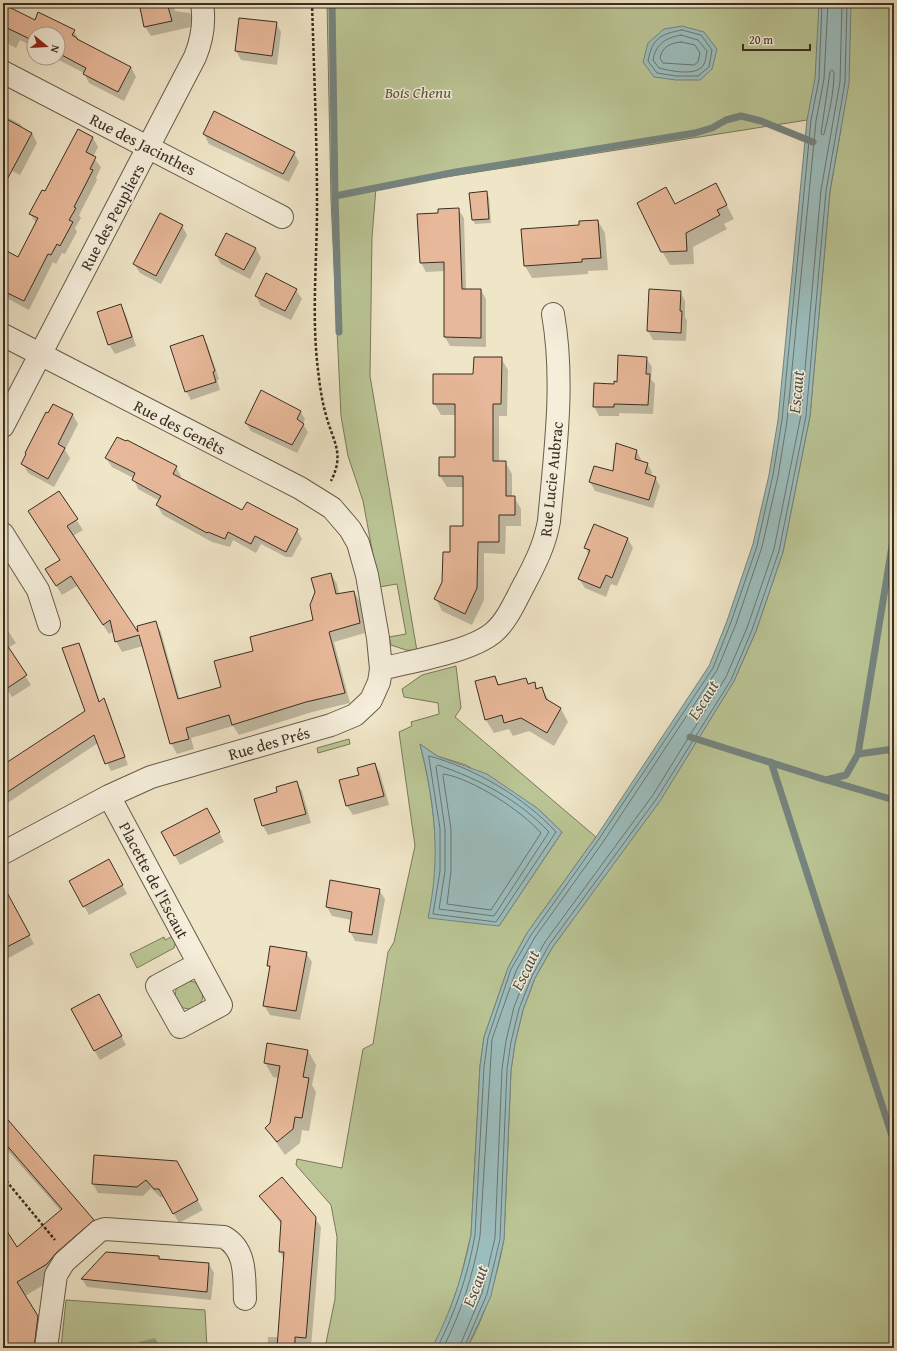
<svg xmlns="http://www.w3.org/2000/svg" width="897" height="1351" viewBox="0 0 897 1351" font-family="'Gentium Book Plus',serif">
  <rect width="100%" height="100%" fill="#efe5c7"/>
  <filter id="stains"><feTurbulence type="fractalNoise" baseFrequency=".005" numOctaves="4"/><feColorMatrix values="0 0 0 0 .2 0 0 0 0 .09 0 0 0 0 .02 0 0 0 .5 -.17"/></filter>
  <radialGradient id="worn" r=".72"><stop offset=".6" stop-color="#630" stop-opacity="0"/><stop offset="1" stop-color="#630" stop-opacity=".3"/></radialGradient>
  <path fill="#bac494" stroke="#7a7a5b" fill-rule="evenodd" d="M 327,3 L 894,3 L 894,1348 L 467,1348 C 486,1314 497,1277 504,1239 L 511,1070 L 515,1043 L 523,1010 L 535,978 L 552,948 L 660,800 L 734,681 L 756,631 L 783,552 L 810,416 L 830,191 L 841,129 L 807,120 L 376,188 L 372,237 L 370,376 L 417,651 L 406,650 L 391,645 L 389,637 L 406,634 L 397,584 L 379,587 L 363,501 L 348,456 L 341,416 L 331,200 Z
    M 456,666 L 461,708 L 455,717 L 596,837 L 527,933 L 508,968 L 484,1037 L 480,1066 L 471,1235 L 459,1284 L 444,1326 L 432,1348 L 325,1348 L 335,1299 L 337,1237 L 331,1205 L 296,1165 L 297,1159 L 342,1168 L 363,1049 L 373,1044 L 388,952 L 394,942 L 415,846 L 399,732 L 412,726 L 411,722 L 439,714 L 438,703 L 404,697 L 402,689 L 422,675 ZM 420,744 L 437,756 L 466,765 L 537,808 L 562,832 L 499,926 L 434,890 C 439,841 432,792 420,744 Z
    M 349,739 L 350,744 L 318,753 L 317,748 Z
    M 173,936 L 176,941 L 174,948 L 137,968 L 130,954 L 164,937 L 165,940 Z
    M175 995a14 14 0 1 1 28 0a14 14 0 1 1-28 0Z
    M 66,1300 L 205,1310 L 207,1348 L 61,1348 Z"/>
  <path fill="#9cbdbd" stroke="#75847f" d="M 819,3 L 851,3 L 849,83 L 830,191 L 810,416 L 783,552 L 756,631 L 734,681 L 660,801 L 552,948 L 535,978 L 523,1010 L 515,1043 L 511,1070 L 504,1239 L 491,1296 L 467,1348 L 432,1348 C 451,1312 463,1275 471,1235 L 480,1066 L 484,1037 L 508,968 L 527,933 L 596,837 L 709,666 L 727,621 L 753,544 L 769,475 L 778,420 L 807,120 L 815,78 Z
    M 682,26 L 704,32 L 717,49 L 712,69 L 700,80 L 676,80 L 654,77 L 643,62 L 648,43 L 664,29 Z
    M 420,744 L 437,756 L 487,774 L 537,808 L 562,832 L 499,926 L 428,918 C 441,857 435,803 420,744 Z"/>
  <path fill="#0003" d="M 3,3 L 8,3 L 7,7 L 35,21 L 74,31 L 79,41 L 131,67 L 136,77 L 124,101 L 89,83 L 84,73 L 55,58 L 58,58 L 58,34 L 34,34 L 34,47 L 20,40 L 16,48 L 3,41 Z
    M 140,3 L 173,3 L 175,11 L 190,13 L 195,26 L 151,36 L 145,27 Z
    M 276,23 L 281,32 L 277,65 L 241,60 L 236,51 Z
    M 3,115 L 20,124 L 23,128 L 32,133 L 37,143 L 20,175 L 3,166 Z
    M 204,134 L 294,153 L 299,162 L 289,182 L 209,144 Z
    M 93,138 L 98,147 L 93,157 L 101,167 L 96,178 L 97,180 L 79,215 L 81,218 L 75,228 L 77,232 L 65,254 L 62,253 L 56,264 L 53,262 L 29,310 L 3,296 L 3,250 L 18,258 L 36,223 L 30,214 Z
    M 486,192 L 489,197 L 491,223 L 475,224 L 473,220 L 470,194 Z
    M 723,198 L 734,219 L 724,224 L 727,229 L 693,247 L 694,264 L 670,265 L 662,251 L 675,206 Z
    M 458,209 L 464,218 L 466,290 L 481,290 L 486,299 L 486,347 L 450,346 L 445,337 L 445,271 L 426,272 L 421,263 Z
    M 598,221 L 605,233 L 608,270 L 588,271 L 588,274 L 532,278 L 525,266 L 522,230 L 580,225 Z
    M 182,226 L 187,235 L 161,284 L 140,273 L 134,264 Z
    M 226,234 L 256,249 L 261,258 L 250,279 L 221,264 L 216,255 Z
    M 296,290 L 302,299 L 291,320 L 261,306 L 256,296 Z
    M 680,292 L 685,301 L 685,317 L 687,321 L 686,341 L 653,340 L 648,331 Z
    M 121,305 L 126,315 L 136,346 L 115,354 L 109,344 Z
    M 202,336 L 207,344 L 219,379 L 217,380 L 220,390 L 191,400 L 186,391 Z
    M 501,358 L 508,370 L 507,416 L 499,416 L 499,462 L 505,462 L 512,474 L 512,497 L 514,497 L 521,509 L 521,526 L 506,526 L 505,554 L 484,553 L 484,600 L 472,625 L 442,611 L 436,599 L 443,582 L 451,553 L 464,527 L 464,487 L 447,487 L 440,476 L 456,458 L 456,415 L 441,415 L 434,403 Z
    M 646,358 L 652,367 L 651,379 L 655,384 L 653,414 L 619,413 L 619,416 L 599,416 L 594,406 Z
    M 53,405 L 73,415 L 78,424 L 65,450 L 70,458 L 54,487 L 28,473 L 23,464 Z
    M 300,411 L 305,419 L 303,424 L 308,432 L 297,453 L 251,431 L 246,423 Z
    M 636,450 L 641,459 L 640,462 L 647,463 L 652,472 L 651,476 L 655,477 L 660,486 L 653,508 L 595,491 L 590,482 L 594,467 L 614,473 Z
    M 106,458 L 176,467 L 181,476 L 180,479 L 242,512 L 297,530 L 302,539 L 292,557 L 286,557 L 261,544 L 256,553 L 233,540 L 230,547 L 212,542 L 163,515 L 157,505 L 160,501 L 138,489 L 133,478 L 112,467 Z
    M 58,492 L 83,530 L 73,536 L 140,637 L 155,622 L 161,632 L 180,700 L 223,688 L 254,652 L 314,621 L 331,574 L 337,584 L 339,594 L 354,592 L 360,602 L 365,633 L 334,642 L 350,703 L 312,712 L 239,735 L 233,726 L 191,738 L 194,749 L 177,754 L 171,743 L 143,646 L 122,652 L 116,641 L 114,631 L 109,634 L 77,586 L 62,595 L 46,569 L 60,560 Z
    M 595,526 L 628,539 L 633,548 L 617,586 L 611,584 L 606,597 L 585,588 L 579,579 L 589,555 L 585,548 Z
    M 3,623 L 16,643 L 8,648 L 31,685 L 12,697 L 3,683 Z
    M 78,644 L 83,652 L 100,702 L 104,700 L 108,708 L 128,765 L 111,771 L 98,743 L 3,806 L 3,766 L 86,711 Z
    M 495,677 L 500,686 L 526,679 L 529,685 L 534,684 L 538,689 L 542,688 L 550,703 L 561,709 L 568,722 L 554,746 L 529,731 L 513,736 L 509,729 L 494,733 L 486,720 L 476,682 Z
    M 375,764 L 380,773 L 389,805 L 353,815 L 347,806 L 341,781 L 360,776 Z
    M 296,782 L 302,791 L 311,823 L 268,835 L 263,826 L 256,799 L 279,793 Z
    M 212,818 L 224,842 L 180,865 L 163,833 Z
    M 114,870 L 127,894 L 89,915 L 84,906 Z
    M 379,890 L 385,899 L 377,944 L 355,941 L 350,931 L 352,920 L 332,916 L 327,907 Z
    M 3,914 L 19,916 L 34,944 L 3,961 Z
    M 306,953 L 312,962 L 300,1020 L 270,1015 L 264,1005 L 270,970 L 268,965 Z
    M 104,1004 L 126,1045 L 100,1060 L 94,1050 Z
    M 308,1051 L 316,1065 L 312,1085 L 316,1092 L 309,1131 L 302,1130 L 300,1143 L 285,1155 L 266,1128 L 271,1124 L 279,1078 L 273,1077 L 265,1063 Z
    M 3,1116 L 92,1221 L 100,1235 L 55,1278 L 25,1296 L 45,1331 L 43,1348 L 10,1348 L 3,1336 L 3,1227 L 17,1249 L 61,1211 L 3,1145 Z
    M 176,1162 L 203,1210 L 179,1223 L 165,1198 L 160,1197 L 151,1188 L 143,1196 L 98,1193 L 93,1184 Z
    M 261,1196 L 315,1218 L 321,1227 L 311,1347 L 267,1348 L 268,1337 L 279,1337 L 284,1260 L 280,1251 L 281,1224 Z
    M 159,1257 L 160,1260 L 209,1264 L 214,1273 L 211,1300 L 87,1287 L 82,1279 Z
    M 155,1338 L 161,1348 L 140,1348 L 139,1342 Z"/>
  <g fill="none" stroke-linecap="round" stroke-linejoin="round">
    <path stroke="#6b7670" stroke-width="1" d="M 682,30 L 701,35 L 712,50 L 709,67 L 698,76 L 676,76 L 657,73 L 648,61 C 652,39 660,34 682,30 Z
      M 681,35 L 698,40 L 707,51 C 706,55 706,61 704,64 C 698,77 671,71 659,68 L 653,60 C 656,43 666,38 681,35 Z
      M 681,42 L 695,45 L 700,53 L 698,62 L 694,65 L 663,63 L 660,58 C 662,47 670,43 681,42 Z
      M 832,70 L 834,72 C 834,92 829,114 824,134 L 822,135 L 821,133 L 830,72 Z
      M 429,756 C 474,768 524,797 556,832 L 496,922 L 433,914 L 440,871 L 440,829 Z
      M 438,765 C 479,779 519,800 549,832 L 494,916 L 439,909 L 445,871 L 445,829 L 436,767 Z
      M 444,774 C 473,779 522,811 541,833 L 491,910 L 447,904 L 451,871 L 451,829 L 443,776 Z
      M 437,1348 C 455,1313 468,1275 475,1235 L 484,1067 L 488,1038 L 511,969 L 531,935 L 599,839 L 713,668 L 731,622 L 757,546 L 773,475 L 782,420 L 811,120 L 819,79 L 822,3
      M 443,1348 C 461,1313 473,1275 480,1236 L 492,1039 L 516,971 L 535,937 L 603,842 L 717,670 L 736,624 L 762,547 L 778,476 L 787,421 L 816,121 L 824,79 L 828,3
      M 459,1348 L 482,1293 L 495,1238 L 502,1069 L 506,1041 L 514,1007 L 527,974 L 545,942 L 653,795 L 726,677 L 747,628 L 774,549 L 801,415 L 821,190 L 840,82 L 842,3
      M 464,1348 L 487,1294 L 500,1239 L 507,1069 L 511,1042 L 519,1009 L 532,976 L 549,945 L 657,798 L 731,680 L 752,630 L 779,551 L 806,416 L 826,191 L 845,82 L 847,3"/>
    <path stroke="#75847f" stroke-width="7" d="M 332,3 L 335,196
      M 339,332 L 335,196 L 456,172 L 695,133 L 712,128 L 726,120 L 741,116 L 761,121 L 813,142
      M 690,737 L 826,780 L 846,775 L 858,754 L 894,749
      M 858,754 L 894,534
      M 771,762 L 894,1142
      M 827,780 L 894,800"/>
  </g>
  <path fill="#e7b899" stroke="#3a2f22" d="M 139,3 L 167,3 L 172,21 L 144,27 Z
    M 3,4 L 35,20 L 38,12 L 75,30 L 72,35 L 77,38 L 77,39 L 131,67 L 118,92 L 83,74 L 86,68 L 58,53 L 58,34 L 34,34 L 34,41 L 3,26 Z
    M 239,18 L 277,22 L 272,56 L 235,51 Z
    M 214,111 L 295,152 L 283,174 L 203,134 Z
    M 3,117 L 32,133 L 3,187 Z
    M 78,129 L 93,137 L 86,152 L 96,157 L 90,169 L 93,170 L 74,207 L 76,208 L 69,220 L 73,222 L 60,246 L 57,244 L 51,255 L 48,254 L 24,301 L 3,291 L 3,249 L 18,257 L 38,218 L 29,214 L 42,190 L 45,191 Z
    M 716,183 L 727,205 L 717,210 L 720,215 L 686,233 L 687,251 L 661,252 L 637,203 L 666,187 L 675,204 Z
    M 487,191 L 489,219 L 472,220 L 469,193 Z
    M 459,208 L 462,289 L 481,289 L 481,338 L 444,337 L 444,262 L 420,263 L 417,214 L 438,213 L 438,209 Z
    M 160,213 L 183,225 L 156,276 L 133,264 Z
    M 598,220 L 601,258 L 582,259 L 582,262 L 524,266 L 521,229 L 579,225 L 579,221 Z
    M 226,233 L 256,248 L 244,270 L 215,255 Z
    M 266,273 L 297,289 L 285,311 L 255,296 Z
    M 649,289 L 681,291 L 680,311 L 682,311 L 681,333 L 647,331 Z
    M 121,304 L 132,337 L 108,345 L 97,312 Z
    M 203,335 L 215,371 L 213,372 L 216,382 L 185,392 L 170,346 Z
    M 618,355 L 647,357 L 646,374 L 650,374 L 648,405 L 614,404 L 614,407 L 593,407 L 594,383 L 614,384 L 614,381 L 617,382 Z
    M 474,357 L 502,357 L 501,404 L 493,404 L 493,461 L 506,461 L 506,496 L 515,496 L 515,515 L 499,515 L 499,542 L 478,542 L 477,588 L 465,614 L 434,599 L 442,582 L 443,552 L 450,552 L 450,526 L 463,526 L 463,476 L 439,476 L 439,457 L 455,457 L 455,404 L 433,404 L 433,374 L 473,374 Z
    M 261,390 L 301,411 L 297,419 L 304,424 L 292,445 L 245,423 Z
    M 53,404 L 73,414 L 58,444 L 65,448 L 48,479 L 21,464 L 26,454 L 25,453 L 46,412 L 48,413 Z
    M 117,437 L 126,441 L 127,440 L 177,466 L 173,474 L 242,510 L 247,502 L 298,529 L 286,552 L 255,536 L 251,544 L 228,532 L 225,539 L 208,532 L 207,533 L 156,505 L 161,496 L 132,480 L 135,473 L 105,458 Z
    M 616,443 L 637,450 L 635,459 L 648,463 L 645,473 L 656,477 L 649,500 L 589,482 L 594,466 L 613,471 Z
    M 59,491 L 78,519 L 67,526 L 138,632 L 137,626 L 156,621 L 178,699 L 221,687 L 214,661 L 253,651 L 250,637 L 313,620 L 310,605 L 315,592 L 311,578 L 331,573 L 336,594 L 354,591 L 360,623 L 329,632 L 345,693 L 306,702 L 232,725 L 229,715 L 186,728 L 189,739 L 170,744 L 139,635 L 115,642 L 110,620 L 103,625 L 71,576 L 56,586 L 45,569 L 60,560 L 28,511 Z
    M 594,524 L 628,538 L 612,578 L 606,575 L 600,588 L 578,579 L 590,550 L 584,548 Z
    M 3,639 L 27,675 L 3,691 Z
    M 79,643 L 99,702 L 104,698 L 125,757 L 105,764 L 94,735 L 3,795 L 3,765 L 85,711 L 62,648 Z
    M 495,676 L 498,685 L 526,678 L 528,684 L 535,682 L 536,689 L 542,687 L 546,699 L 561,708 L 547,733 L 521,718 L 504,723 L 502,715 L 485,720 L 475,681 Z
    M 375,763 L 384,796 L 346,806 L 339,780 L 359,775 L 357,768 Z
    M 297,781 L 306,814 L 262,826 L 254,799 L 277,792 L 276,787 Z
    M 207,808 L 220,832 L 174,856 L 161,832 Z
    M 109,859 L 123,885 L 83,907 L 69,881 Z
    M 330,880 L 380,889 L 372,935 L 349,932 L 352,912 L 326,907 Z
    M 3,885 L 30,935 L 3,949 Z
    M 270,946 L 307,952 L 296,1011 L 263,1006 L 270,966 L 267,966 Z
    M 99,994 L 122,1036 L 94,1051 L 71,1009 Z
    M 267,1043 L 308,1050 L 303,1077 L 309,1078 L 302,1118 L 295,1117 L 293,1129 L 277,1142 L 265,1128 L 270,1123 L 280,1066 L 264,1063 Z
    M 3,1114 L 94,1220 L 56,1253 L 47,1264 L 17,1282 L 38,1316 L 34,1348 L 9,1348 L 3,1337 L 3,1225 L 17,1247 L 62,1209 L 3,1141 Z
    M 94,1155 L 177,1161 L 198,1200 L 173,1214 L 159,1189 L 154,1189 L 146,1180 L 137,1187 L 92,1184 Z
    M 282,1177 L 316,1217 L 306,1338 L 295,1337 L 295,1348 L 277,1348 L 284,1252 L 279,1252 L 281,1221 L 259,1196 Z
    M 106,1252 L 159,1256 L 159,1259 L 209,1263 L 207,1292 L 81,1279 Z"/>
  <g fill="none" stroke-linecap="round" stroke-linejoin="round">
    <g stroke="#675c4b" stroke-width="24">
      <path id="minor" d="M 3,72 L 282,217
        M 3,335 L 300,488 L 332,508 L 350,529 L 358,543 L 367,575 L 378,638 L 381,669 L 379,682 L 371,700 L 355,715 L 331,725 L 151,777 L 109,796 L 3,853
        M 3,426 L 195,57 C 202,40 205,22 202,3
        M 3,534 L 38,590 L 49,624
        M 381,669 C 412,661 471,652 494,632 C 508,620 516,599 525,583 C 536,562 545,544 549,521 C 555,453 565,382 553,314
        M 109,796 L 221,1005 L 180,1027 L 157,986 L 198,964
        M 46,1348 L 56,1275 L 64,1262 L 99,1231 L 105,1229 L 224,1237 C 247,1250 244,1277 245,1299"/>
    </g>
    <path stroke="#3a2f22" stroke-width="2.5" stroke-dasharray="3 2" stroke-linecap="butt" d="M 312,3 C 314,71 317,139 317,206 C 317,258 312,310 317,361 C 319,379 321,398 326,415 C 333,442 345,453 331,481
      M 3,1177 L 55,1240"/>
    <use href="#minor" stroke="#f5eedb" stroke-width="22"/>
  </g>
  <g text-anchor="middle" stroke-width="3" stroke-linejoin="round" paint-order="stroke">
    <g font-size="16" font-style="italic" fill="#5a543e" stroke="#f5eedb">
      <text x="418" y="98">Bois Chenu</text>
    </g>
    <g font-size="16" fill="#3a2f22" stroke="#f5eedb">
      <text transform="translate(143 144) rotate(27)" y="6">Rue des Jacinthes</text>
      <text transform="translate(112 217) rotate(-62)" y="6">Rue des Peupliers</text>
      <text transform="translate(180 427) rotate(27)" y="6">Rue des Genêts</text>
      <text transform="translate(551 479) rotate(-84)" y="6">Rue Lucie Aubrac</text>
      <text transform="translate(269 743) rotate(-16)" y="6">Rue des Prés</text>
      <text transform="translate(154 880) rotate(62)" y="6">Placette de l'Escaut</text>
    </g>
    <g font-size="17" font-style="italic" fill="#525249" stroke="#f5eedb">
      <text transform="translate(796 392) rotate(-85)" y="6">Escaut</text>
      <text transform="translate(703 700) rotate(-58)" y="6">Escaut</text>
      <text transform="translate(525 970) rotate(-64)" y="6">Escaut</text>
      <text transform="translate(475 1286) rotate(-69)" y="6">Escaut</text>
    </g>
  </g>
  <rect width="897" height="1351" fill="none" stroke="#efe5c7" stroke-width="16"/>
  <rect x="4" y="4" width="889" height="1343" fill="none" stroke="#3a2f22" stroke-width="2"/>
  <rect x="8" y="8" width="881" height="1335" fill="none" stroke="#3a2f22"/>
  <g transform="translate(46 46) rotate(108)"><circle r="19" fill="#f5eedb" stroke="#aaa291"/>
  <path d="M0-3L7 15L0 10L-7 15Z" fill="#8f2418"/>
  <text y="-6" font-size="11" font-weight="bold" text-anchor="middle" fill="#3a2f22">N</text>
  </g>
  <path d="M743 44v6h67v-6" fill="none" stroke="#3a2f22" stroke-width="2"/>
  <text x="749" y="44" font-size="12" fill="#3a2f22" stroke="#f5eedb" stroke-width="3" paint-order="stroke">20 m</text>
  <rect width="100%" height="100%" filter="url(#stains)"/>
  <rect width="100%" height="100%" fill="url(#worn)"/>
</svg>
